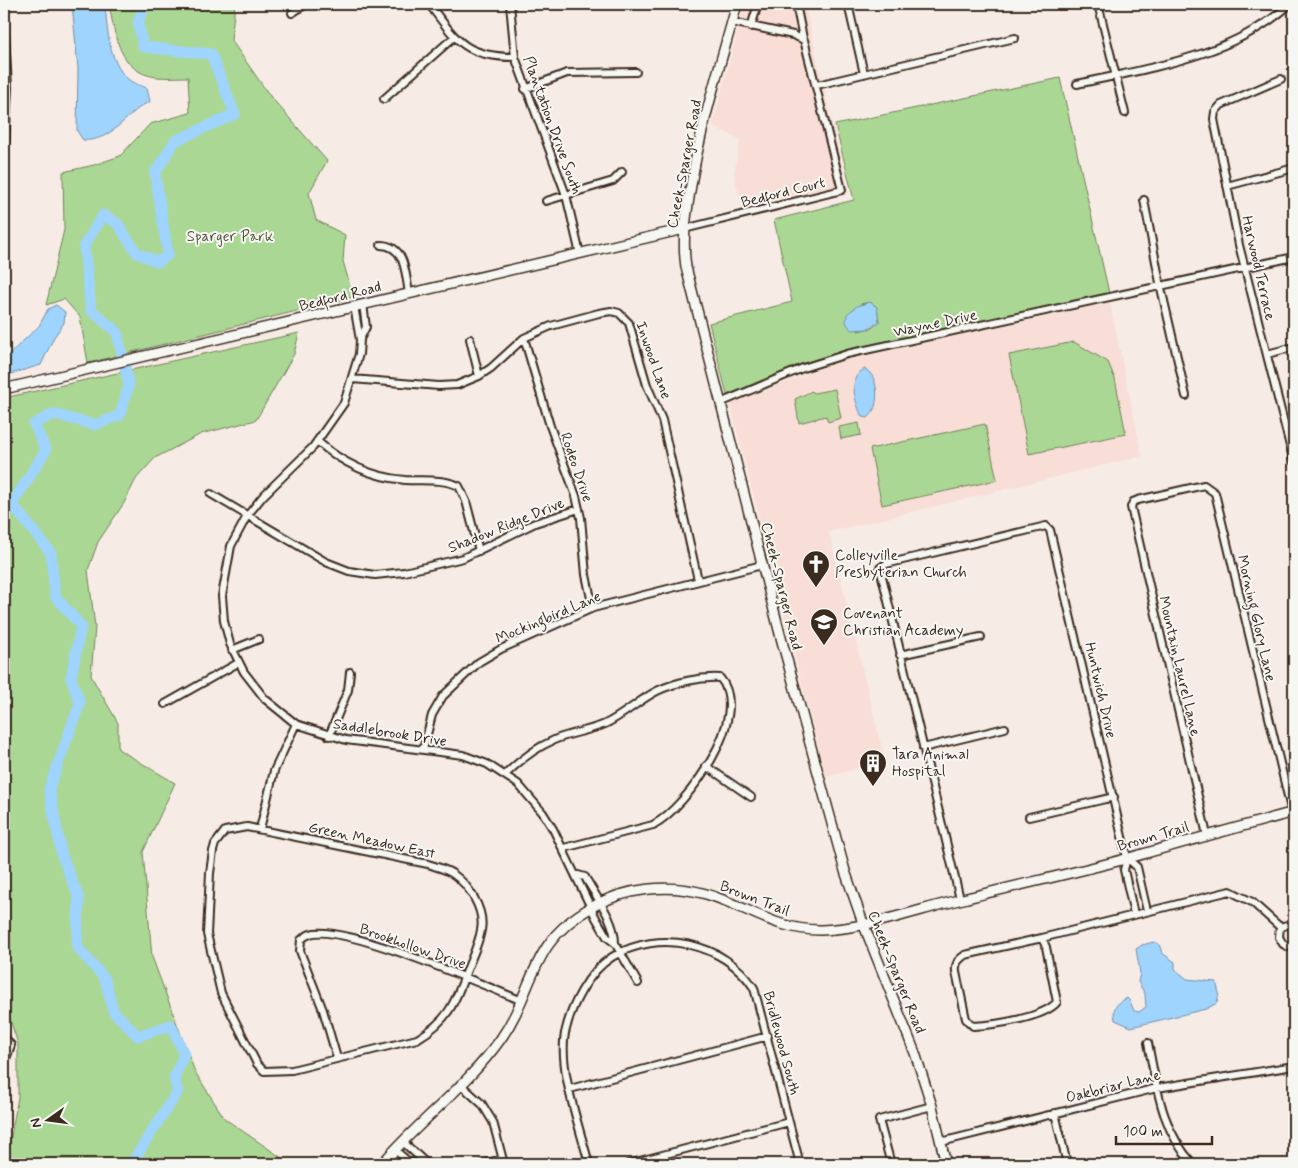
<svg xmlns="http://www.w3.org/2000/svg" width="1298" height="1168" viewBox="0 0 1298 1168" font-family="Mynerve,sans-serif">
  <rect width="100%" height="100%" fill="#f7ebe6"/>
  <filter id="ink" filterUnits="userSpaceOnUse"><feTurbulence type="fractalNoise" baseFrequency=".02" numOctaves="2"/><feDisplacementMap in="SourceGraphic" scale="10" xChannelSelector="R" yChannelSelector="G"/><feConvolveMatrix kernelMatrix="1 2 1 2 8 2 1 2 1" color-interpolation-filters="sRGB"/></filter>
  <g filter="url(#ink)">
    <path fill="#f8ded7" d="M 745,4 L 805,4 L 848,193 L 745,219 L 734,175 L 740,139 L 712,126 Z
      M 1110,303 L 1142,456 L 829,532 L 885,761 L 826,777 L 730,404 L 837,362 Z"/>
    <path fill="#abd795" stroke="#73805a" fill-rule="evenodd" d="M 109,4 L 235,4 L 231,40 L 270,96 L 327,161 L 309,193 L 316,220 L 345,235 L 343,261 L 353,297 L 88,363 L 80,317 L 64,299 L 46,305 L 64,230 L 63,172 L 94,165 L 120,156 L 150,124 L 190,113 L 188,77 C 178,77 167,78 157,77 C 119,73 115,35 109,4 Z
      M 1060,78 L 1109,293 L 823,357 L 798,365 L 727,395 L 709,323 L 792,302 L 774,220 L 854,200 L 835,125 ZM 870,302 L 877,307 L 879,322 L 872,328 L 858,331 L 860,304 Z
      M 299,333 L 294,354 L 256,420 L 201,434 L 155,458 L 136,479 L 124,503 L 98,542 L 88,570 L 95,627 L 91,676 L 118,723 L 118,749 L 175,783 L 143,852 L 152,957 L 195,1072 L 225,1119 L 282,1158 L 277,1164 L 15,1164 L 7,1159 L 18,1097 L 18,1044 L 4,1001 L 4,398 Z
      M 1074,342 L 1108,362 L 1115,379 L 1126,434 L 1029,454 L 1009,355 Z
      M 835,389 L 841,418 L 828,422 L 826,416 L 799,423 L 795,399 L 812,391 L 814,393 Z
      M 859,423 L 861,435 L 841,439 L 839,427 Z
      M 985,424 L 997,480 L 882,505 L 870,449 Z"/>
    <path fill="#9ed4fd" stroke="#7690a4" d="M 72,4 L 105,4 C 107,28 109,68 132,82 C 136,84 142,86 147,88 L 150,102 C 130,108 113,143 83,140 L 77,131 L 78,68 Z
      M 870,302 L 877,307 L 879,322 L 867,329 L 851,330 L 846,322 L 847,314 L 857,306 Z
      M 56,305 L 65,312 L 64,323 L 54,337 L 41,365 L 4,376 L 4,359 L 39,326 L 48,309 Z
      M 865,369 C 880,377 880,408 868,418 L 862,417 C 856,404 846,376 865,369 Z
      M 1154,942 L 1159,944 L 1162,953 L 1175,962 L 1175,969 L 1187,979 L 1216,982 L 1219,993 L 1217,1003 L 1206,1009 L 1131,1027 L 1115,1020 C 1112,1007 1116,1004 1127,998 L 1130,1001 L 1134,1011 L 1139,1012 L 1146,1007 L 1145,994 L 1138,982 L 1140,973 L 1136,949 L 1142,945 Z"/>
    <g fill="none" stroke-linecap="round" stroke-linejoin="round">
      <path stroke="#9ed4fd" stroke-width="11" d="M 131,1164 L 178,1091 L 174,1078 L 184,1054 L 171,1025 L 138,1036 L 113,1011 L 105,979 L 77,947 L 79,898 L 62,856 L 49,789 L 80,703 L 71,678 L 81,626 L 55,596 L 51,553 L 12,504 L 46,450 L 34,424 L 53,414 L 95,425 L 120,415 L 129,385 L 117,332 L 91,310 L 84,246 L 103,215 L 117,223 L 137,253 L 158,262 L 168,255 L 155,173 L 175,141 L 235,114 L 211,54 L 143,47 L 138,21 L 146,4"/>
      <g stroke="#3b2a1e" stroke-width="10">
        <path id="street" d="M 429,4 C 457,41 465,57 515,57
          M 510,4 L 515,57 L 566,195 L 580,254
          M 796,4 L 803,38
          M 848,4 L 864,74
          M 1098,4 L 1125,113
          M 292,13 L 306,4
          M 4,18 L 8,87 L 4,163
          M 751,27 L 758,4
          M 1281,79 L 1221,105 L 1215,112 L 1214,119 L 1239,245 L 1294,462
          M 1077,84 C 1149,68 1234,56 1290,4
          M 817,85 L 1015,38
          M 525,89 L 567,73 L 636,72
          M 384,99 L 454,37
          M 1227,186 L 1294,168
          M 1144,200 L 1161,288 L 1186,396
          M 546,201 L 613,181 L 622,172
          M 684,229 L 842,190 L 804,40 L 793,35 L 732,22
          M 381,245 C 406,246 405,273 409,293
          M 354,306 L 360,340 L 359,354 L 344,403 L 313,447 L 263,496 L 247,516 L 231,546 L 222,596 L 224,621 L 230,644 L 244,672 L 265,699 L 296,724 L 346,740 L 463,755 L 487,764 L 518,784 L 543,813 L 553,829 L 596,918 L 607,937 L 615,943 L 638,983
          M 524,338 L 550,426 L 576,496 L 581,518 L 586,575 L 593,608
          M 360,339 L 366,327 L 363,304
          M 470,339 L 479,376
          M 1267,354 L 1294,347
          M 352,379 L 439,386 L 457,385 L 479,376 L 491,368 L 524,338 L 551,326 L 599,313 L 611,311 L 619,313 L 629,323 L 647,385 L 662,420 L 698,580
          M 720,403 L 803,368 L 847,354 L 1294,257
          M 317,441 C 342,463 371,477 405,480 C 422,481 442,478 459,486 L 466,501 L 479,551
          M 211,494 L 326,562 L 349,571 L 375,575 L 404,572 L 463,558 L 535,523 L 579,509
          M 232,650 L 259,639
          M 900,655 L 981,637
          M 165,704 L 238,663
          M 329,736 L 348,690 L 350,672
          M 923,748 L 1005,728
          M 423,750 L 432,715 L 443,696 L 479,662 L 501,649 L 593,608 L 762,565
          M 706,766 L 751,797
          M 505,775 C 519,761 535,748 554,740 C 570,733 589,731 605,724 C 624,715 639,700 657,691 C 676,682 700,677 720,678 C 753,716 687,807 653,825 L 564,848
          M 1029,817 L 1114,797
          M 247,827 L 428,864 C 437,867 446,869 453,874 C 469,885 485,910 481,930 C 479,943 472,957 467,970 C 455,1003 448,1021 417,1039 L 292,1070 L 264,1071 L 257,1064 L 221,993 L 207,934 L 210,873 L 213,851 L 215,844 L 225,831 Z
          M 260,829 L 274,771 L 296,724
          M 1207,835 L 1131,507 L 1133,502 L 1138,500 L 1204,485 L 1215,493 L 1292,813
          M 1127,858 L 1137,867 L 1147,911
          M 578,875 L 585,877 C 596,897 615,920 615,943
          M 960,899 L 880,568 L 886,564 L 1046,526 L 1050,530 L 1127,858 L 1124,870 L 1134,914
          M 1294,927 L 1287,925 L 1280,927 L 1279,937 L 1283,944 L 1288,947 L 1294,946
          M 1042,938 L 1046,947 L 1057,1002 C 1044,1018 994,1025 973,1026 L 966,1019 L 956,972 C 955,963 958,960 965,955 Z
          M 1042,938 L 1230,891 L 1252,902 L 1280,927
          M 4,1037 L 11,1045 L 7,1056 L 4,1057
          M 1148,1043 C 1157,1088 1161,1129 1193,1164
          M 337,1058 L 323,1010 L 300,951 L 301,940 C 304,937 307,935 310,934 C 343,923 483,985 520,1000
          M 460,1084 L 482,1104 L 493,1122 L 504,1164
          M 570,1089 L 768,1036
          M 1055,1113 L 1067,1164
          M 403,1142 L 427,1164
          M 941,1142 L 1157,1088 L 1294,1066
          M 395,1150 L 411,1164
          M 483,1164 L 502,1159
          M 589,1164 C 580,1128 558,1069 565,1033 C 571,1006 588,972 612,957 C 659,928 725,943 754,988 L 800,1164
          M 628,1164 L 789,1122
          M 891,1164 L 879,1120 L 932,1106"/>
      </g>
      <g stroke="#3b2a1e" stroke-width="12">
        <path id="secondary" d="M 737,4 C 720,66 700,127 690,191 C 686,217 682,240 686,267 L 780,634 L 845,871 L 863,923 L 915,1053 L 932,1106 L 946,1164
          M 4,389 L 684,229
          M 382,1164 C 419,1121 467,1086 500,1040 C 536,989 528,942 592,907 C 625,888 669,883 706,894 C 747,906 776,931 822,930 C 865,929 920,909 963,899 C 1018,885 1074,873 1129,858 C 1184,842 1239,827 1294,812"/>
      </g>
      <use href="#street" stroke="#f6f6f2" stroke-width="6"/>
      <use href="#secondary" stroke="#f6f6f2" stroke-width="9"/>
    </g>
  </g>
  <defs>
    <g id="church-pin" transform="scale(1.4375)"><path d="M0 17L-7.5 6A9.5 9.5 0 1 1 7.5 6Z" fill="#3b2a1e" stroke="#f6f6f2"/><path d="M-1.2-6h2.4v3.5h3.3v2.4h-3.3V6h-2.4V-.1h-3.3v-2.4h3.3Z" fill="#fff"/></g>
    <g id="school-pin" transform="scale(1.4375)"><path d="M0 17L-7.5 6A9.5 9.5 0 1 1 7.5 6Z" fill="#3b2a1e" stroke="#f6f6f2"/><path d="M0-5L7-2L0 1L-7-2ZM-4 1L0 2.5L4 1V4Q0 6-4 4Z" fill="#fff"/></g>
    <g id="building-pin" transform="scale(1.4375)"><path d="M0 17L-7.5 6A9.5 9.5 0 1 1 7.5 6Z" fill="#3b2a1e" stroke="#f6f6f2"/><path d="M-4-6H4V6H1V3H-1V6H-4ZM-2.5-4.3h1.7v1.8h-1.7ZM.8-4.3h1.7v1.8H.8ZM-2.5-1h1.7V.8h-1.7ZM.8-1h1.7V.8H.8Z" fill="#fff"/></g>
  </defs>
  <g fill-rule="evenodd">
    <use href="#church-pin" x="816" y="564"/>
    <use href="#school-pin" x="824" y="622"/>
    <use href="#building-pin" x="873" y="763"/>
  </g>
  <g text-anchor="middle" stroke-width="4" stroke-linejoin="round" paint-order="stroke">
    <g font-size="15" fill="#3b2a1e" stroke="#f6f6f2">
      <text transform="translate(553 125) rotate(70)" y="5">Plantation Drive South</text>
      <text transform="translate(684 164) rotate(-79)" y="5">Cheek-Sparger Road</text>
      <text transform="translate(783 192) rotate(-14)" y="5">Bedford Court</text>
      <text transform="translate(1259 268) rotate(77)" y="5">Harwood Terrace</text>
      <text transform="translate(340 296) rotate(-14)" y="5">Bedford Road</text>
      <text transform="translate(935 323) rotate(-12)" y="5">Wayne Drive</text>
      <text transform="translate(654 360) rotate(71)" y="5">Inwood Lane</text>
      <text transform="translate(577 467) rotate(71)" y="5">Rodeo Drive</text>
      <text transform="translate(506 525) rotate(-22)" y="5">Shadow Ridge Drive</text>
      <text transform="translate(782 586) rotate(76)" y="5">Cheek-Sparger Road</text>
      <text transform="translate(548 617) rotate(-23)" y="5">Mockingbird Lane</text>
      <text transform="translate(1257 618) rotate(77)" y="5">Morning Glory Lane</text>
      <text transform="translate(1180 666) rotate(77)" y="5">Mountain Laurel Lane</text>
      <text transform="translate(1101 690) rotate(77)" y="5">Huntwich Drive</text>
      <text transform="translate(390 732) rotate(9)" y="5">Saddlebrook Drive</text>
      <text transform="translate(1153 836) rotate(-16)" y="5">Brown Trail</text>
      <text transform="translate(372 840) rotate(12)" y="5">Green Meadow East</text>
      <text transform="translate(755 898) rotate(21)" y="5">Brown Trail</text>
      <text transform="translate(413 946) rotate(19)" y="5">Brookhollow Drive</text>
      <text transform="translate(897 972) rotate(68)" y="5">Cheek-Sparger Road</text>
      <text transform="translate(782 1043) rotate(75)" y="5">Bridlewood South</text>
      <text transform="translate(1113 1086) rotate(-14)" y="5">Oakbriar Lane</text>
    </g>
    <g font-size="15" fill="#57553c" stroke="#f6f6f2">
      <text x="230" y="241">Sparger Park</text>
    </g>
    <g font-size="15" fill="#3b2a1e" stroke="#f6f6f2" text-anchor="start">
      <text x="835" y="560">Colleyville<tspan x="835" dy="17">Presbyterian Church</tspan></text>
      <text x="843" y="618">Covenant<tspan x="843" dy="17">Christian Academy</tspan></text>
      <text x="892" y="759">Tara Animal<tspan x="892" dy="17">Hospital</tspan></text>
    </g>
  </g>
  <rect width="1298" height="1168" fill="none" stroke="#f6f6f2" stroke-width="20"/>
  <rect x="10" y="10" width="1278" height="1148" fill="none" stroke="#3b2a1e" stroke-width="2" filter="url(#ink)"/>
  <g transform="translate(48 1120) rotate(256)" stroke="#f6f6f2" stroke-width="4" paint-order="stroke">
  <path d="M0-4L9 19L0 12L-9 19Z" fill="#3b2a1e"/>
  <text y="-8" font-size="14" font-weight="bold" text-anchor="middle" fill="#3b2a1e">N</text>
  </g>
  <path d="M1116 1136v8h96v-8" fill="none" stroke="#3b2a1e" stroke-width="2.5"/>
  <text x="1123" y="1136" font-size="15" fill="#3b2a1e" stroke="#f6f6f2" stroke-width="4" paint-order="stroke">100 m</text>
</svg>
